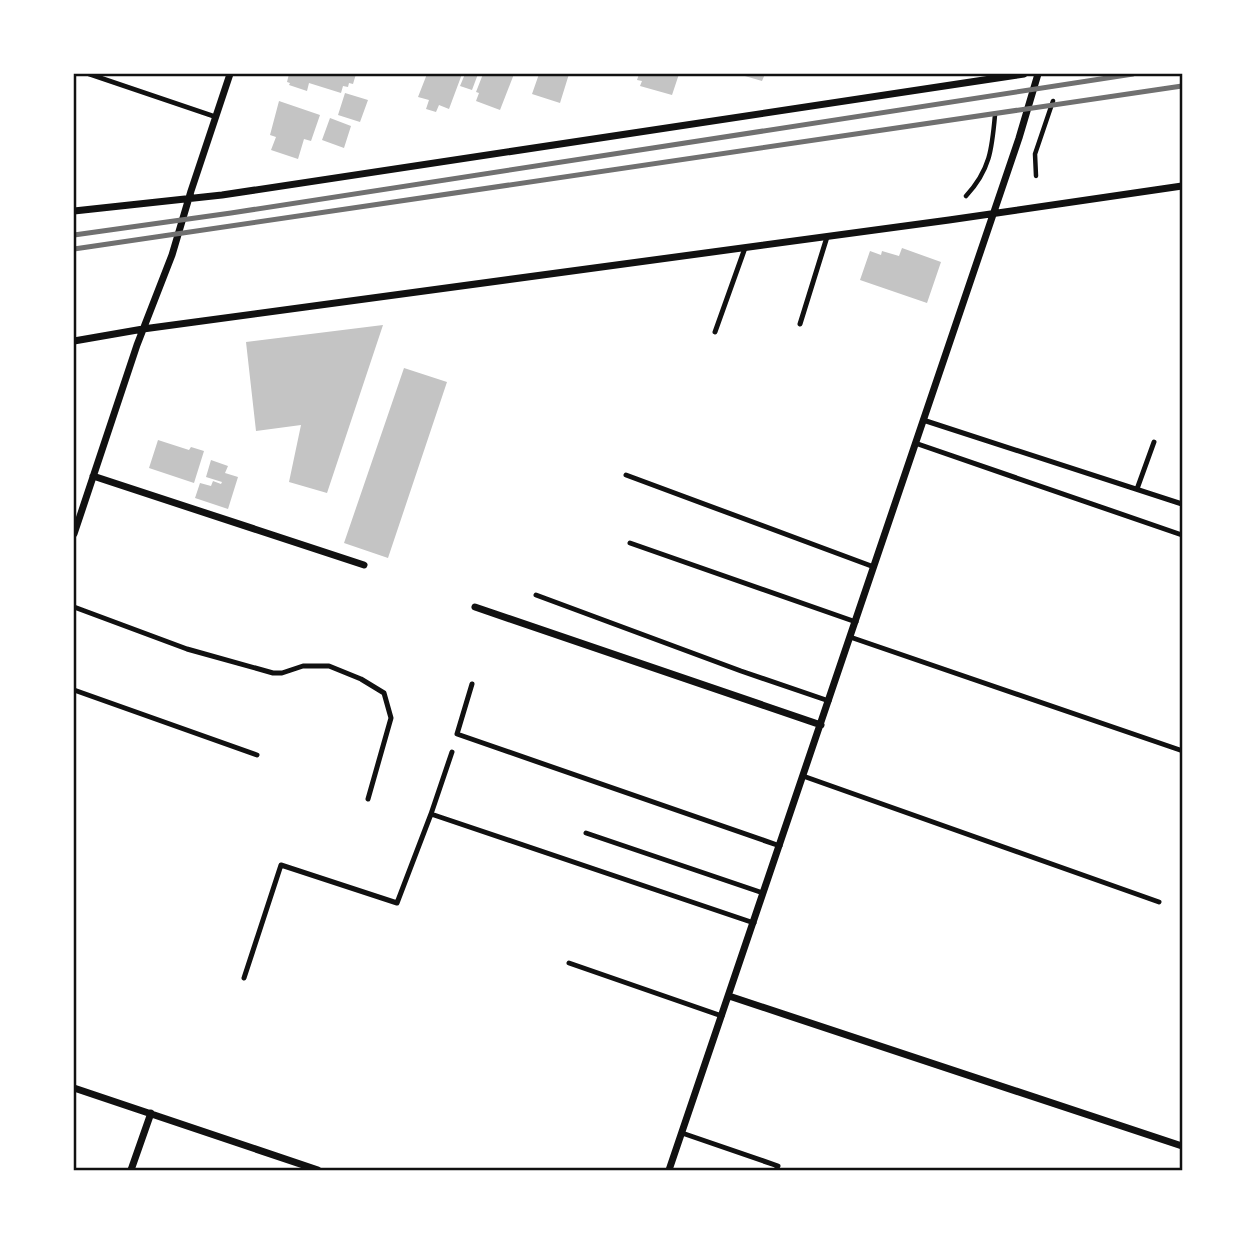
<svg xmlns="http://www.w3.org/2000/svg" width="1256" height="1244" viewBox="0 0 1256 1244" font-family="Roboto,sans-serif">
  <rect width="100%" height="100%" fill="#fff"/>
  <path fill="#c4c4c4" d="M 289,74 L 356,74 L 353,84 L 349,83 L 348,87 L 343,86 L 341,93 L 309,83 L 307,91 L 289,85 L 290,83 L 287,82 Z
    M 427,74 L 462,74 L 449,109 L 439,105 L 436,112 L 426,109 L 429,100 L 418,97 Z
    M 465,74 L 478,74 L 472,90 L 460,86 Z
    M 483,74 L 514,74 L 500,110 L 476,101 L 479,93 L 476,92 Z
    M 539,74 L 569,74 L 560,103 L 532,94 Z
    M 639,74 L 679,74 L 672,95 L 640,86 L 642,81 L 637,80 Z
    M 738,74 L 765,74 L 762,81 Z
    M 345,93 L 368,100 L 360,122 L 338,115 Z
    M 279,101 L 320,115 L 311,141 L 304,139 L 298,159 L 271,150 L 276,137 L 270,135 Z
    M 330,118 L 351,126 L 344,148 L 322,140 Z
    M 902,248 L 941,262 L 927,303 L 860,280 L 870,251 L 881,255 L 882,251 L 899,256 Z
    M 383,325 L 327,493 L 289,482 L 301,425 L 256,431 L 246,342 Z
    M 404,368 L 447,382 L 388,558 L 344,543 Z
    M 158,440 L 189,450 L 191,447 L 204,451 L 194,483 L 149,468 Z
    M 211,460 L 228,466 L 225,473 L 238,477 L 228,509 L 195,498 L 200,483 L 211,486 L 213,481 L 221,484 L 222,482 L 206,477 Z"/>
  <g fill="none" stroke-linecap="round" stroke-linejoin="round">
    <path stroke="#111" stroke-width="4.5" d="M 1036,176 L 1035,154 L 1053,101
      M 966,196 C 990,170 992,149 995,115"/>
    <path stroke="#111" stroke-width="5" d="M 89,74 L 216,117
      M 800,324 L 827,237
      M 715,332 L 745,248
      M 923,420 L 1182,504
      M 915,443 L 1182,535
      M 626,475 L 874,567
      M 1137,489 L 1154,442
      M 630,543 L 856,622
      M 536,595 L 741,671 L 829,701
      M 74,607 L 187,649 L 273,673 L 282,673 L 303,666 L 329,666 L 361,679 L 384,693 L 391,718 L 368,799
      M 850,637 L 1180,750
      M 472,684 L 457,734 L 780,846
      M 74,690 L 257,755
      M 452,752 L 431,814 L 754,923
      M 803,776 L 1159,902
      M 586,833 L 763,893
      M 569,963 L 722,1016
      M 244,978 L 281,865 L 397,903 L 431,814
      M 682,1133 L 778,1166 L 776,1170"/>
    <path stroke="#111" stroke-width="7" d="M 74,211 L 222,195 L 1024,74
      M 74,341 L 143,329 L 949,220 L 1182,186
      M 93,476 L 364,565
      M 74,534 L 137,345 L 172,255 L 191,191 L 230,74
      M 475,607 L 821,725
      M 729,996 L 1182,1146
      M 74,1088 L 318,1170
      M 131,1170 L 151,1113
      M 669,1170 L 1019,138 L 1038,74"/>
    <path stroke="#707070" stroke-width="5" d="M 74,235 L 231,213 L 1133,74
      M 74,249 L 1182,86"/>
  </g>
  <rect width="1256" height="1244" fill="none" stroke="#ffffff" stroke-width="150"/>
  <rect x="75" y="75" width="1106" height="1094" fill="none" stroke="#111" stroke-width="2.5"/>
</svg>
